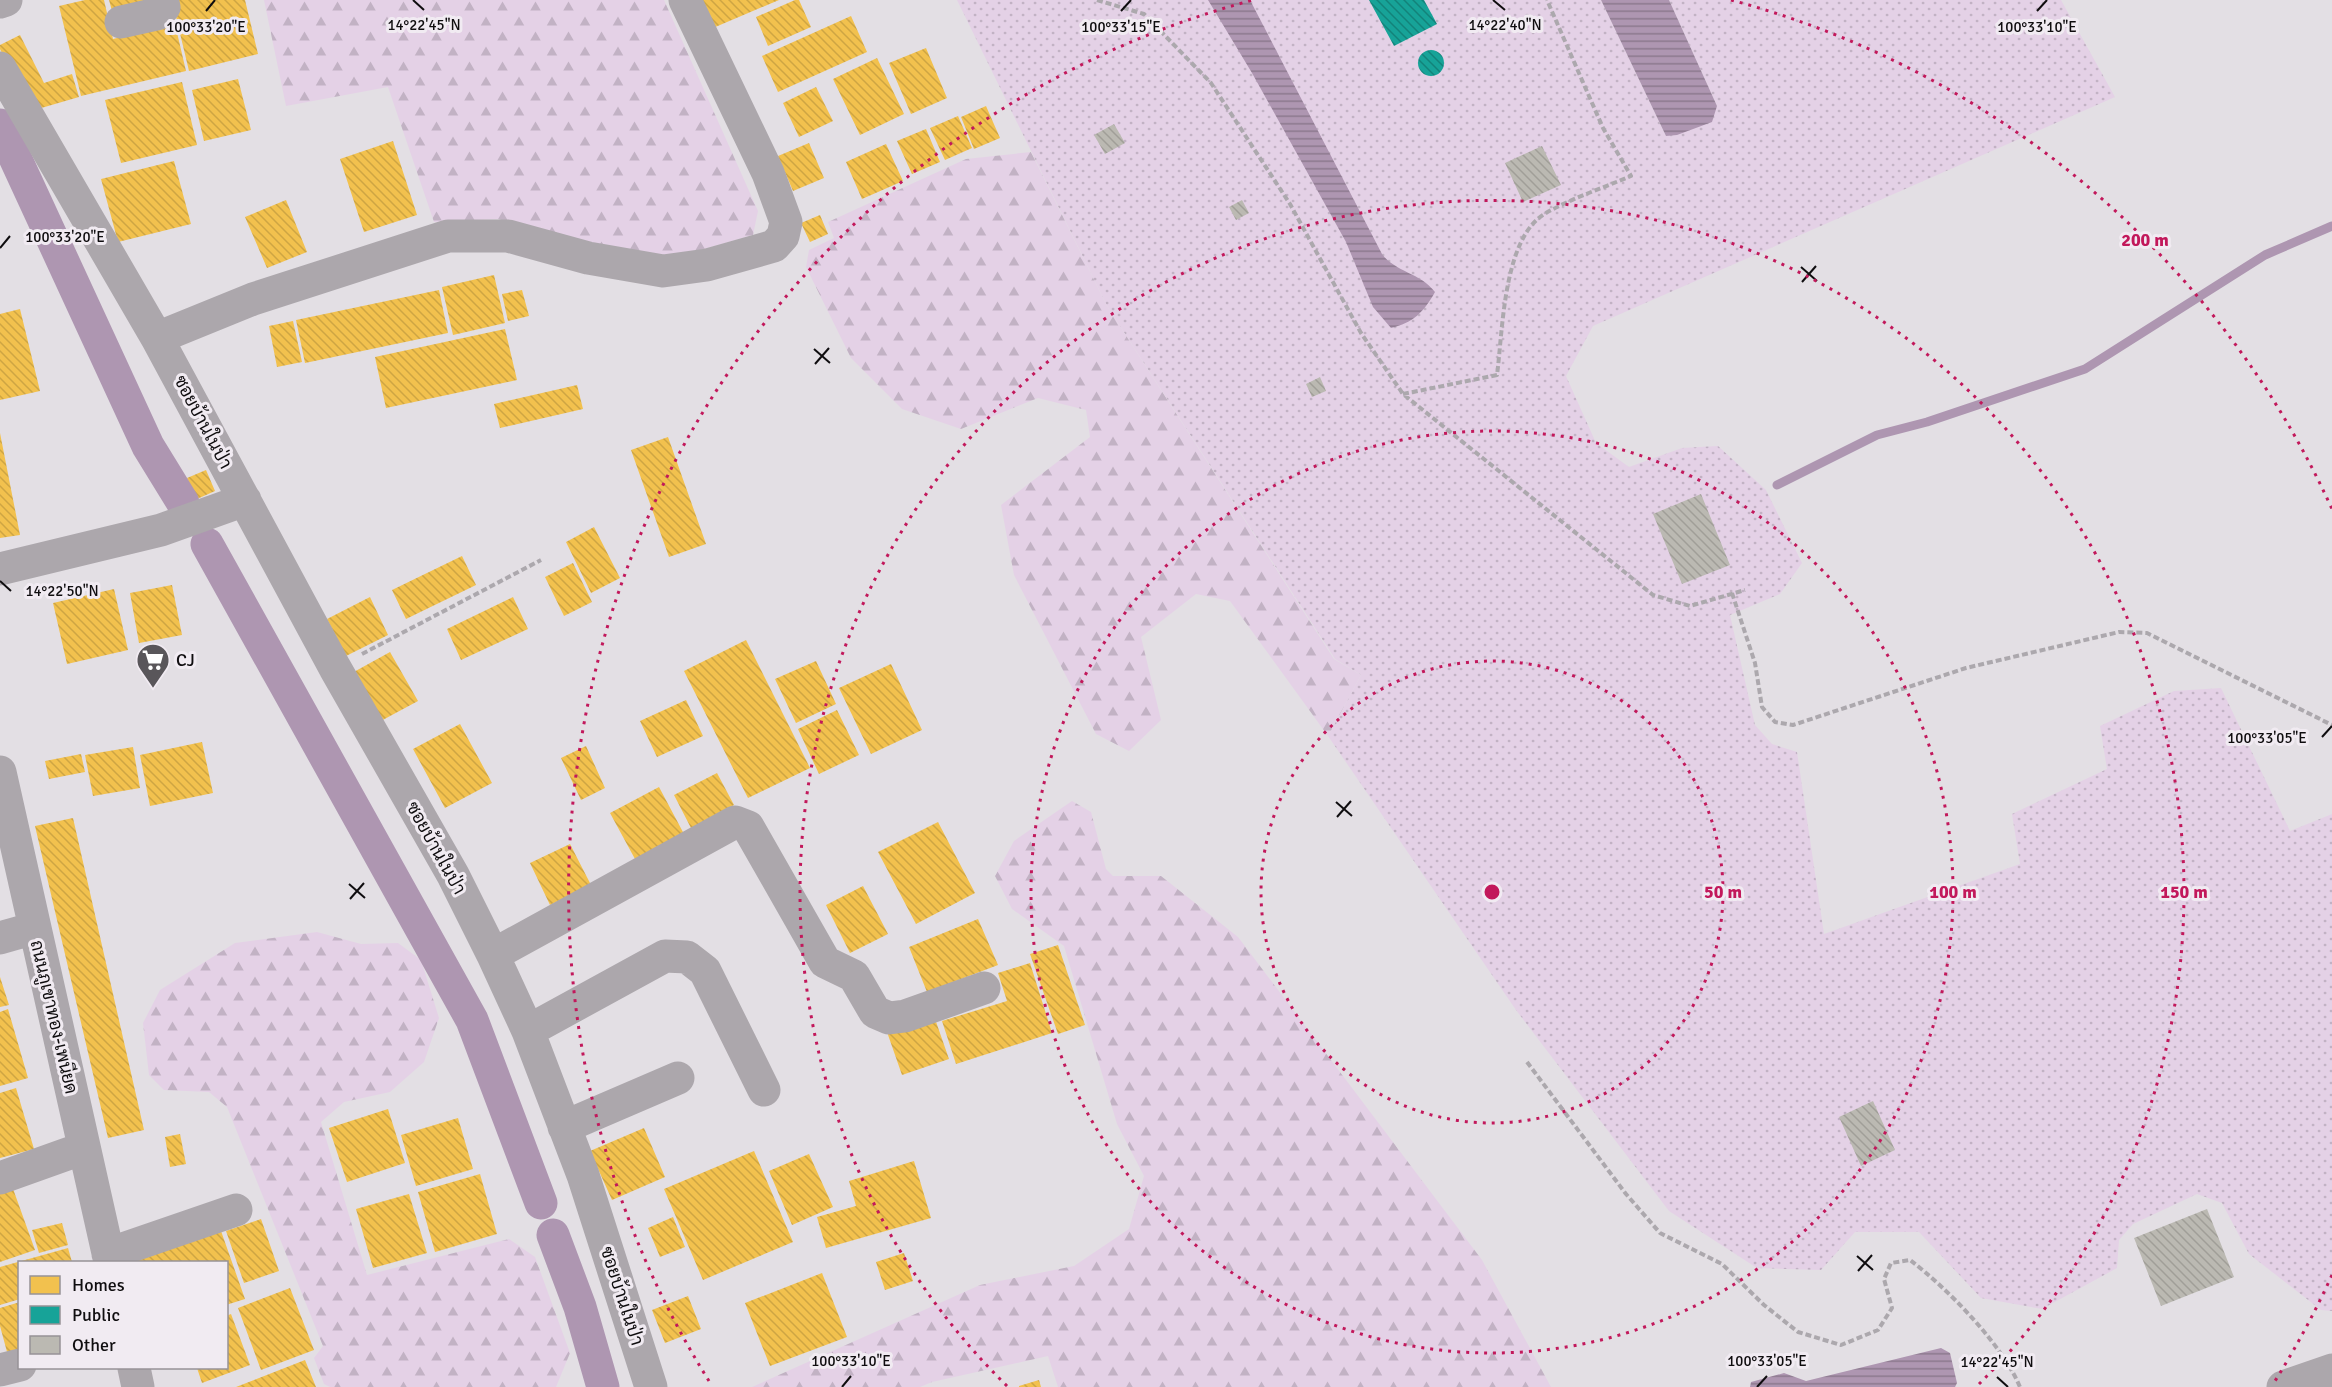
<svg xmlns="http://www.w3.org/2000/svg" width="2332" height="1387" viewBox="0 0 2332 1387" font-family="Signika,Sarabun,sans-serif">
  <defs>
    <pattern id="grass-dots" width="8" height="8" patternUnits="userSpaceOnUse" patternTransform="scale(1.5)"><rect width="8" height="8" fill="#e4d1e6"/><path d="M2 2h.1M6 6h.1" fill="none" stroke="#c2b2c4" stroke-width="1.8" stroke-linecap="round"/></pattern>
    <pattern id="forest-firs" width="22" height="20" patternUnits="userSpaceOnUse" patternTransform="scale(1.5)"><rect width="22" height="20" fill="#e4d1e6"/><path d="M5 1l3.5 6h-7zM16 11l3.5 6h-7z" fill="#c2b2c4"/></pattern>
    <pattern id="water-rules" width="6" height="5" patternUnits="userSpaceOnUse" patternTransform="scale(1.5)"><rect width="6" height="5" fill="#ae96b1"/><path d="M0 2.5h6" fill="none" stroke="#8c798e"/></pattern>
    <pattern id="homes-back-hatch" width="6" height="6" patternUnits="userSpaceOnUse" patternTransform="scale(1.5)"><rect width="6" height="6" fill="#f2c14e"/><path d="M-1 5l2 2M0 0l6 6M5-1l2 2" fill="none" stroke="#cea543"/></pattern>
    <pattern id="public-back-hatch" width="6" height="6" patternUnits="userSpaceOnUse" patternTransform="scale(1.5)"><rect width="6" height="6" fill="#17a398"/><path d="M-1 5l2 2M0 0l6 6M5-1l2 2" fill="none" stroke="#13837a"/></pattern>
    <pattern id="building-back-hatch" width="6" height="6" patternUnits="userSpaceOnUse" patternTransform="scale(1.5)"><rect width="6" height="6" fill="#bbb9b2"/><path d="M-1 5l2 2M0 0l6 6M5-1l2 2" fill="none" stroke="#a09e98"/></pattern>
  </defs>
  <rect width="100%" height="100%" fill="#e3dfe4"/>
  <path fill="url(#grass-dots)" d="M 957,0 L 1601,0 L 1666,136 L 1717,106 L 1669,0 L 2061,0 L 2115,97 L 1593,326 L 1566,376 L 1596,443 L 1629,467 L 1682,448 L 1718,446 L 1766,490 L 1802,563 L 1780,594 L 1730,615 L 1755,725 L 1772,744 L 1797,752 L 1824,934 L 2020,864 L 2012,814 L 2107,769 L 2100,726 L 2174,691 L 2221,688 L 2290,831 L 2332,814 L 2332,1311 L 2321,1310 L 2249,1254 L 2222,1203 L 2197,1194 L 2133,1224 L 2119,1240 L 2117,1268 L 2042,1309 L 1981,1298 L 1919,1232 L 1855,1232 L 1821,1270 L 1757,1268 L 1669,1211 L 1516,1010 L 1328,736 L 1361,675 L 1335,659 L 1107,306 Z"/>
  <path fill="url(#forest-firs)" d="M 264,0 L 664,0 L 758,211 L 753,235 L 673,258 L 585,246 L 498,219 L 434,222 L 388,87 L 286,106 Z
    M 1031,152 L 1107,306 L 1334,659 L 1361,675 L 1328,736 L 1230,601 L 1196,594 L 1141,637 L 1161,720 L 1129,751 L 1096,734 L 1014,575 L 1001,505 L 1090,437 L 1086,410 L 1038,398 L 961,429 L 902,409 L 851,358 L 806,267 L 809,250 L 834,238 L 828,222 L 966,159 Z
    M 1072,801 L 1091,812 L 1106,869 L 1113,876 L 1161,876 L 1238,937 L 1482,1260 L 1551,1387 L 1058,1387 L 1048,1356 L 932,1382 L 920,1387 L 752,1387 L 980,1285 L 1074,1266 L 1129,1229 L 1144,1176 L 1117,1124 L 1064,946 L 1012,909 L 995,876 L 1014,841 Z
    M 317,932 L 361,944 L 398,943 L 421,960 L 439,1018 L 424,1062 L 390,1092 L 344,1102 L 321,1122 L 367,1275 L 509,1239 L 535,1257 L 570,1353 L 556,1387 L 330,1387 L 324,1384 L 314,1358 L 323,1346 L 227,1107 L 209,1092 L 164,1090 L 149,1075 L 143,1023 L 160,990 L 235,943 Z"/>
  <path fill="url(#water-rules)" d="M 1208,0 L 1250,0 L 1382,254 C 1395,272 1421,273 1435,292 C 1424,312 1413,323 1391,328 L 1373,307 L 1346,242 L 1252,73 Z
    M 1601,0 L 1669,0 L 1717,106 L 1712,122 L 1677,135 L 1666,136 Z
    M 1941,1348 L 1950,1353 L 1957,1383 L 1955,1387 L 1750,1387 L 1751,1382 L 1784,1373 L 1806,1381 Z"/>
  <path fill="url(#homes-back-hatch)" d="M 85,0 L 104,0 L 113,39 L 175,24 L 186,71 L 81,96 L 59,6 Z
    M 109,0 L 157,0 L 112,11 Z
    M 172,0 L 245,0 L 258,54 L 189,71 Z
    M 702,0 L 779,0 L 713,28 Z
    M 795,0 L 799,0 L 811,27 L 768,46 L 756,17 Z
    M 851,16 L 867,52 L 778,92 L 762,56 Z
    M 20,35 L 44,83 L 72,74 L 79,97 L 31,111 L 0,49 L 0,45 Z
    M 926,48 L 947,98 L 911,114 L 889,63 Z
    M 877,58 L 904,114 L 860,135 L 833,79 Z
    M 238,79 L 251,130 L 204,141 L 192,90 Z
    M 182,82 L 197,145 L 121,163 L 105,100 Z
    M 816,87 L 833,121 L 799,137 L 783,103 Z
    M 986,106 L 1000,138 L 974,149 L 961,117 Z
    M 958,116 L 972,148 L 945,160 L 930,128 Z
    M 926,129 L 940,162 L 912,174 L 897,141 Z
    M 393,141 L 417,215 L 364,232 L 340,159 Z
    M 809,143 L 824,178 L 793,191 L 778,156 Z
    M 886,144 L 903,181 L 862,199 L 846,162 Z
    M 174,161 L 191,224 L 118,242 L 101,179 Z
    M 286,200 L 307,252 L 267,268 L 245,217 Z
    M 820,215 L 828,234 L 810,242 L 801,223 Z
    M 494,275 L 505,323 L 453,335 L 442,287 Z
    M 439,290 L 448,333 L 305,363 L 296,320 Z
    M 522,290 L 529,316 L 508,321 L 502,294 Z
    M 20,309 L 40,391 L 0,400 L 0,314 Z
    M 293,321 L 302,362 L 277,367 L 269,326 Z
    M 505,329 L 517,380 L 386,408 L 375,357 Z
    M 577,385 L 583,409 L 500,428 L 494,404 Z
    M 0,433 L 20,535 L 0,538 Z
    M 668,437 L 706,544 L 669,557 L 631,450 Z
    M 206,470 L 215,491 L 197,499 L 187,478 Z
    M 594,527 L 620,578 L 591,593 L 566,542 Z
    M 462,556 L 476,585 L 406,619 L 392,590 Z
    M 573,563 L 592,602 L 564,616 L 545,577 Z
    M 172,585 L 182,635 L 139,643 L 130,593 Z
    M 114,589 L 128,650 L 67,664 L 53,603 Z
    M 370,597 L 388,635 L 346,656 L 327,619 Z
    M 513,597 L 528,629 L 461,660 L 447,629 Z
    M 746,640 L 810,768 L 748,798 L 684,671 Z
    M 390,652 L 418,701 L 379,722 L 352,673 Z
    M 816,661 L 836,704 L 796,723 L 775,679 Z
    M 891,664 L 922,730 L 871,754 L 839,688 Z
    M 686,700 L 703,736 L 657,757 L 640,721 Z
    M 837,710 L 859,755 L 819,774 L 798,729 Z
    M 460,724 L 492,783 L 445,808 L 413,749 Z
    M 202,742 L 213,793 L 150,806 L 140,755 Z
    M 586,746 L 605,788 L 581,800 L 561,758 Z
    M 133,747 L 140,788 L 93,796 L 85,755 Z
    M 81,754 L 85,772 L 49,779 L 45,761 Z
    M 717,773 L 734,805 L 691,828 L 674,795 Z
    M 659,787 L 684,834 L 635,859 L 610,813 Z
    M 73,818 L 144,1130 L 108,1138 L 35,826 Z
    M 938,822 L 975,893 L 916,924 L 878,852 Z
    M 570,844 L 591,885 L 550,905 L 530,863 Z
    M 863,886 L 888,934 L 850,953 L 826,905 Z
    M 978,919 L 998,965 L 927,992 L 909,947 Z
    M 1058,945 L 1085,1025 L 1058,1034 L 1030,954 Z
    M 1030,963 L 1052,1033 L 956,1064 L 942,1021 L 1007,1001 L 998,973 Z
    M 0,977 L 9,1005 L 0,1007 Z
    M 8,1009 L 28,1078 L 0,1086 L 0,1012 Z
    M 934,1016 L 949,1059 L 902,1075 L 887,1032 Z
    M 16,1088 L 34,1149 L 0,1158 L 0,1093 Z
    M 388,1109 L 405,1163 L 347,1182 L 329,1128 Z
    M 458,1118 L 473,1169 L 416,1186 L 401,1135 Z
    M 644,1128 L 665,1177 L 612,1200 L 590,1151 Z
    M 180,1134 L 186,1164 L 170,1167 L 165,1137 Z
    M 754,1151 L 793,1242 L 703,1280 L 664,1189 Z
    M 809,1154 L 833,1207 L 792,1225 L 769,1171 Z
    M 914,1161 L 931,1218 L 826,1248 L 817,1217 L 856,1206 L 849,1181 Z
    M 480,1174 L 497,1234 L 435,1252 L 418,1192 Z
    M 12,1186 L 35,1250 L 0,1262 L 0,1191 Z
    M 409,1194 L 427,1253 L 373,1268 L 356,1209 Z
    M 673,1217 L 685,1247 L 660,1257 L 648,1228 Z
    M 261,1219 L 279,1271 L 244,1283 L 226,1231 Z
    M 62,1223 L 68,1245 L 39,1253 L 32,1230 Z
    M 221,1231 L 245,1299 L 226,1305 L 226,1262 L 135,1262 L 134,1260 Z
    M 68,1248 L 72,1262 L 20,1262 L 20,1299 L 0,1305 L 0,1267 Z
    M 904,1253 L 913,1281 L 885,1290 L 876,1262 Z
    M 822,1273 L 847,1337 L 770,1366 L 745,1303 Z
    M 290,1288 L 314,1350 L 261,1370 L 238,1308 Z
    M 688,1296 L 701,1329 L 665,1343 L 652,1310 Z
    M 20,1302 L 20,1360 L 10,1363 L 0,1326 L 0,1308 Z
    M 231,1314 L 250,1365 L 202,1383 L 197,1368 L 226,1368 L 226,1316 Z
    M 305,1360 L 316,1387 L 236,1387 Z
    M 1039,1380 L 1041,1387 L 1019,1387 L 1019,1386 Z"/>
  <path fill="url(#public-back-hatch)" d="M 1369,0 L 1424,0 L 1437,24 L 1394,46 Z
    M1418 63a13 13 0 1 1 26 0a13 13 0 1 1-26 0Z"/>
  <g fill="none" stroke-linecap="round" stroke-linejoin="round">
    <path stroke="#ae96b1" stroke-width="9" d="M 1777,485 L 1877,435 L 1927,422 L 2085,369 L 2265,255 L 2332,226"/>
    <path stroke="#ae96b1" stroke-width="33" d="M 0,125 L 148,446 L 183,503
      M 207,544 L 472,1020 L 541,1203
      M 553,1235 L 580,1307 L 603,1387"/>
  </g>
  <path fill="url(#building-back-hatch)" d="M 1114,124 L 1125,143 L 1105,154 L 1094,135 Z
    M 1542,146 L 1561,185 L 1523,202 L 1505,163 Z
    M 1242,200 L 1249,213 L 1236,220 L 1229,207 Z
    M 1320,377 L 1326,391 L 1312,397 L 1306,384 Z
    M 1701,494 L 1730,565 L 1682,584 L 1653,514 Z
    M 1873,1101 L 1895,1150 L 1861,1166 L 1839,1117 Z
    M 2207,1209 L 2234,1277 L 2161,1306 L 2134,1238 Z"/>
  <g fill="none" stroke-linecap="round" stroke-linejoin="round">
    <path stroke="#aca8ad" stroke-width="4" stroke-dasharray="6 3" stroke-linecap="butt" d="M 1097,0 L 1144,14 L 1211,83 L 1290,204 L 1361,333 L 1403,394 L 1653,595 L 1690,606 L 1745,590
      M 1403,394 L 1497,375 C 1503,330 1503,237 1546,213 C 1572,198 1603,188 1631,176 L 1603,128 L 1547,0
      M 1732,593 L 1755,663 L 1762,707 L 1775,722 L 1793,725 L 1966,668 L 2119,632 L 2147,633 L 2332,725
      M 362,654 L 541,560
      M 1527,1062 L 1626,1194 L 1660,1233 L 1722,1264 L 1764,1305 L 1798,1332 L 1841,1345 L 1878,1330 L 1892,1308 L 1884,1279 L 1891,1263 L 1910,1260 C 1947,1288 2002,1344 2020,1387"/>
    <path stroke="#aca7ac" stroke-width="33" d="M 0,2 L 6,0
      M 121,22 L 157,14 L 164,7 L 162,0
      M 0,68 L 157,338 L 335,668 L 453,875 L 493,955 L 528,1031 L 583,1175 L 651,1387
      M 157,338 L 253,299 L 448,236 L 508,236 L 588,258 L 663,271 L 707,265 L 774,246 L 783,236 L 786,222 L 768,173 L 685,0
      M 0,569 L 161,530 L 245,500
      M 0,772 L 110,1262
      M 0,938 L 35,928
      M 493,955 L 735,822 L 748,827 L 825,962 L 854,976 L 875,1012 L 889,1018 L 905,1016 L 984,988
      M 528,1031 L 665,956 L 687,957 L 705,971 L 764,1090
      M 564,1127 L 678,1078
      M 0,1178 L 84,1148
      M 108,1254 L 236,1210
      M 134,1368 L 138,1387
      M 0,1370 L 20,1365
      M 2283,1387 L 2332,1370"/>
  </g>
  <path fill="none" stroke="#0f0d0f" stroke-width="2" d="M 413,0 L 424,10M 1493,0 L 1505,10M 206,11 L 215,0M 1121,11 L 1131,0M 2037,11 L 2047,0M 0,248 L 10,236M 1801,267 L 1817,281M 1802,282 L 1816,266M 814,349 L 830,363M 815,364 L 829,348M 0,581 L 11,591M 2322,737 L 2332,726M 1336,802 L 1352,816M 1337,817 L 1351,801M 349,884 L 365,898M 350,899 L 364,883M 1857,1256 L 1873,1270M 1858,1271 L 1872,1255M 1997,1377 L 2008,1387M 842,1387 L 851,1376M 1757,1387 L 1767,1376"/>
  <g fill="none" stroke="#c2185b" stroke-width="3" stroke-dasharray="3 6">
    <circle cx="1492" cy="892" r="231"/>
    <circle cx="1492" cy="892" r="461"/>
    <path d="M1007 1386A692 692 0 1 1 1977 1386"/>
    <path d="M2332 1275A923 923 0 0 1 2275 1381M709 1381A923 923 0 0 1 1253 0M1731 0A923 923 0 0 1 2332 509"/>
  </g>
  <defs>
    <g id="supermarket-pin" transform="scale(1.725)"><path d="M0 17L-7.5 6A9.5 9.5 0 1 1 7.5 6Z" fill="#59565a" stroke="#f1ebf2"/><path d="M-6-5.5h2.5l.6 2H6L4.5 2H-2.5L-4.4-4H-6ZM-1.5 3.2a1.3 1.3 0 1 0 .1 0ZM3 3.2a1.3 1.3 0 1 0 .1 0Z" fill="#fff"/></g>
  </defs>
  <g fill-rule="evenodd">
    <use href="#supermarket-pin" x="153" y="660"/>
  </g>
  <g text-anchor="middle" stroke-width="6" stroke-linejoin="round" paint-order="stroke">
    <g font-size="18" fill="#0f0d0f" stroke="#f1ebf2">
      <text transform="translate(203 422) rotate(62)" y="6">ซอยบ้านในป่า</text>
      <text transform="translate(436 848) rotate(61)" y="6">ซอยบ้านในป่า</text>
      <text transform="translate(54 1017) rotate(77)" y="6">ถนนภูเขาทอง-เพนียด</text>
      <text transform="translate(622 1296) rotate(72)" y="6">ซอยบ้านในป่า</text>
    </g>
    <g font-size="18" fill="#0f0d0f" stroke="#f1ebf2" text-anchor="start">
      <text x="176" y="666">CJ</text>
    </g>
  </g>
  <g font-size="15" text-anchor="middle" fill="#0f0d0f" stroke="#f1ebf2" stroke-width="6" stroke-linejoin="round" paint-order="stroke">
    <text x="424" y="30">14°22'45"N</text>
    <text x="1505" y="30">14°22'40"N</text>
    <text x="206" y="32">100°33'20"E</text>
    <text x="1121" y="32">100°33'15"E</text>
    <text x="2037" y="32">100°33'10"E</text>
    <text x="65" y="242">100°33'20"E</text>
    <text x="62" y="596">14°22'50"N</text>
    <text x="2267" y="743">100°33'05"E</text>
    <text x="851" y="1366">100°33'10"E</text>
    <text x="1767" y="1366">100°33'05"E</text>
    <text x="1997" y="1367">14°22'45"N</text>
  </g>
  <circle cx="1492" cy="892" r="9" fill="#c2185b" stroke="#f1ebf2" stroke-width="3"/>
  <g font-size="18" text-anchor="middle" font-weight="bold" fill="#c2185b" stroke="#f1ebf2" stroke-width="6" stroke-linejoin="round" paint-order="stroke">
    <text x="2145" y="246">200 m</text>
    <text x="1723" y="898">50 m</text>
    <text x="1953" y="898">100 m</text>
    <text x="2184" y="898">150 m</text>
  </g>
  <rect x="18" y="1261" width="210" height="108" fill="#f1ebf2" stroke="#979297" stroke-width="1.5"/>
  <rect x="30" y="1276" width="30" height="18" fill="#f2c14e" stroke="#979297" stroke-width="1.5"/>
  <text x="72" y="1291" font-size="18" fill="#0f0d0f">Homes</text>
  <rect x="30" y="1306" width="30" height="18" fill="#17a398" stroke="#979297" stroke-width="1.5"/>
  <text x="72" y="1321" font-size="18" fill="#0f0d0f">Public</text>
  <rect x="30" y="1336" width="30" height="18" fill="#bbb9b2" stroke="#979297" stroke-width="1.5"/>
  <text x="72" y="1351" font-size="18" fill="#0f0d0f">Other</text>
</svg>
